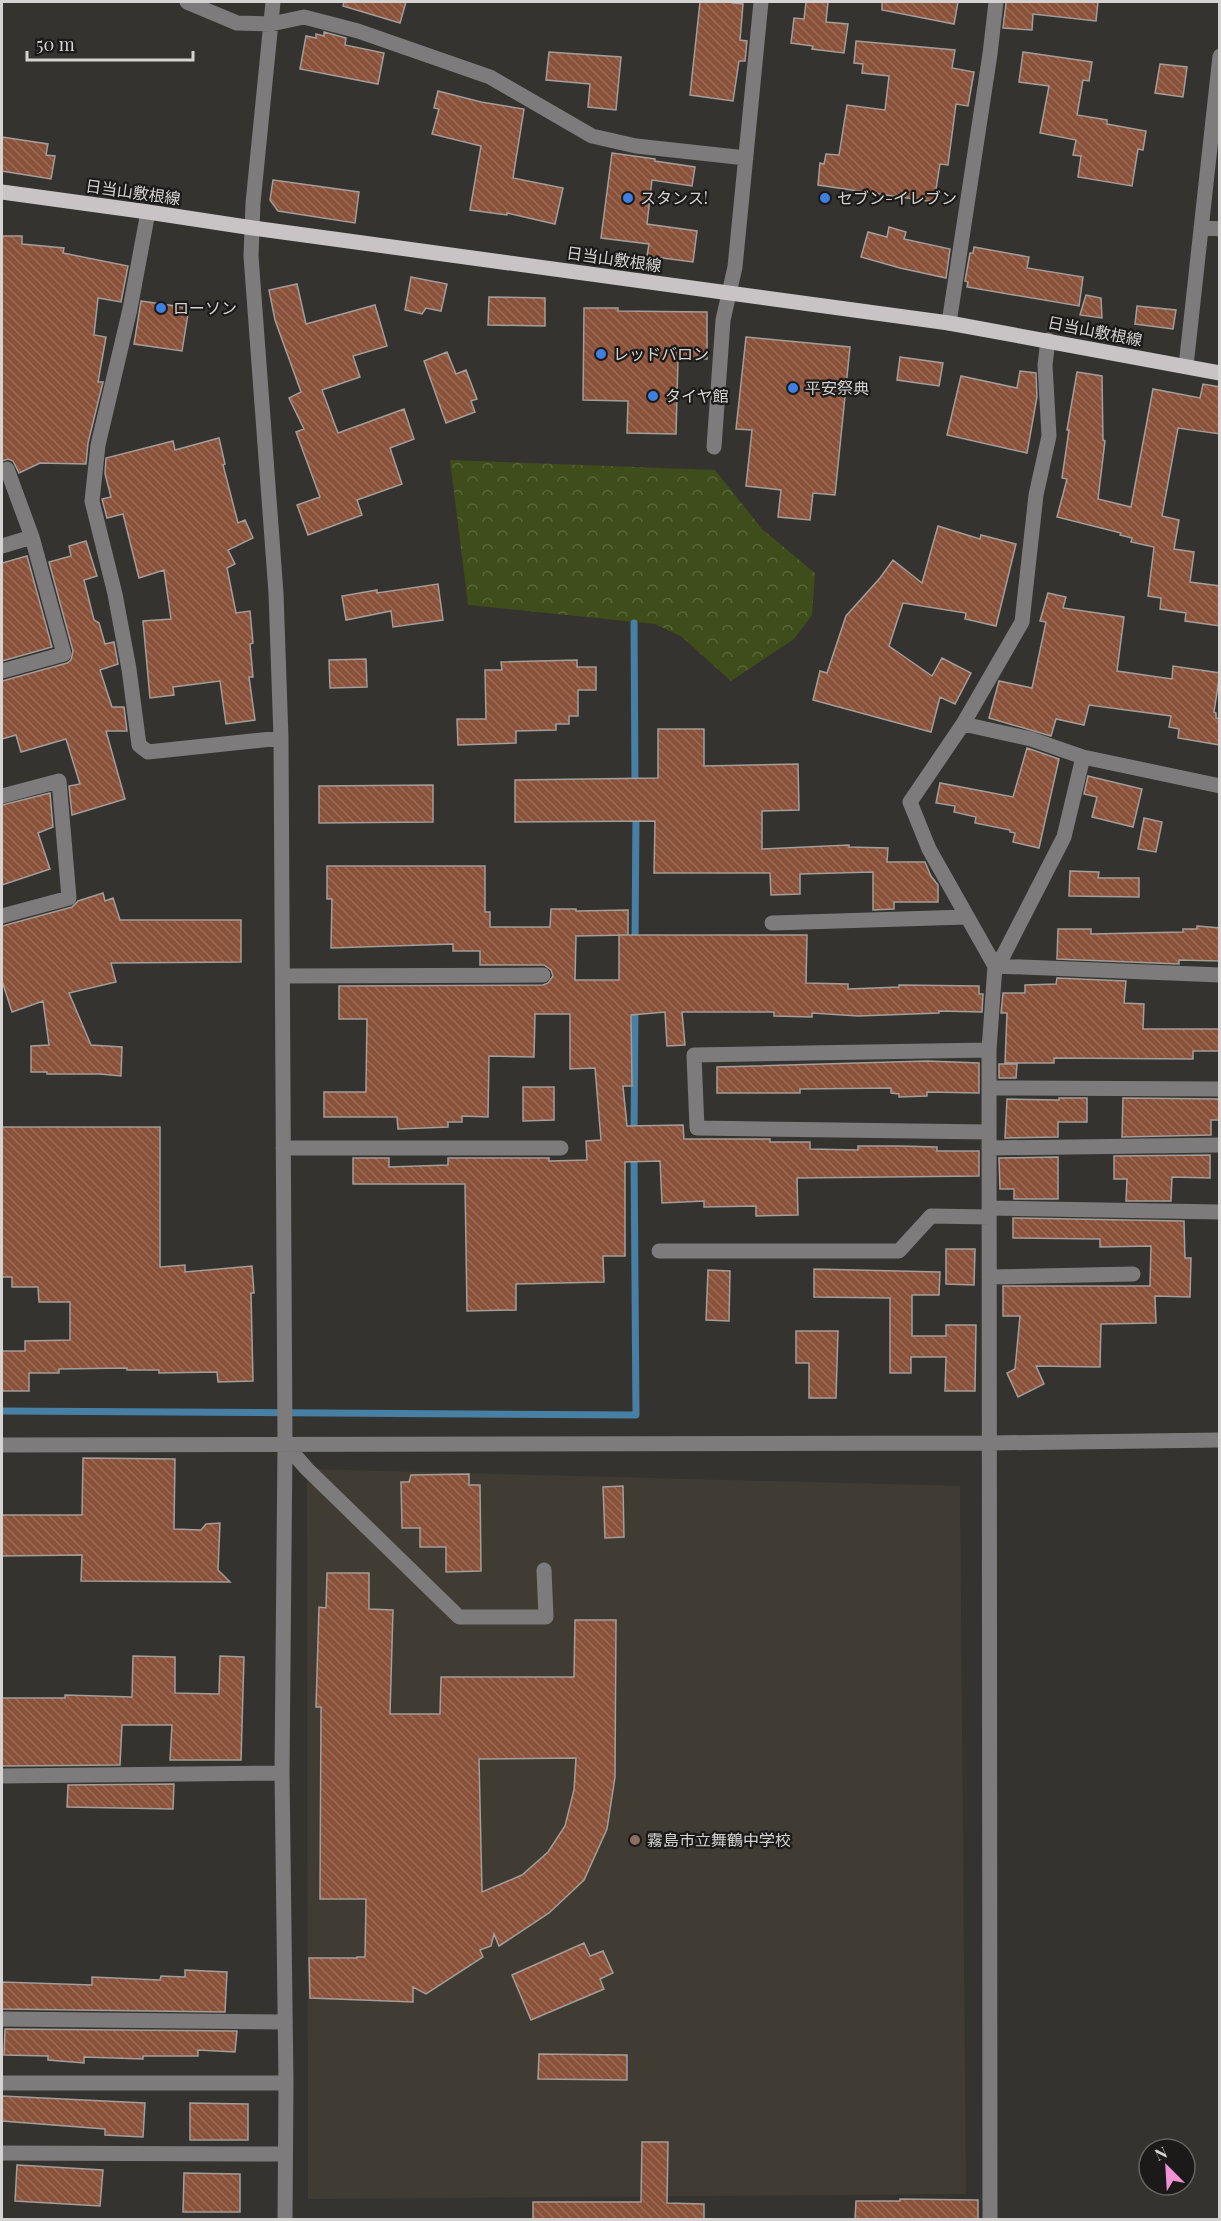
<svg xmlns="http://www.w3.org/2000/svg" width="1221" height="2221" viewBox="0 0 1221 2221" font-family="'Playfair Display','Noto Sans JP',serif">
  <defs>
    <pattern id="park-crowns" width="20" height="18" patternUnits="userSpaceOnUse" patternTransform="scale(1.5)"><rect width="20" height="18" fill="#3e4d19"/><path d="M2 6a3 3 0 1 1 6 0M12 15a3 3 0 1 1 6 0" fill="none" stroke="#596639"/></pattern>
    <pattern id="building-back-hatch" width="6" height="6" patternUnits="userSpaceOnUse" patternTransform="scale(1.5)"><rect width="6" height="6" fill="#8a523a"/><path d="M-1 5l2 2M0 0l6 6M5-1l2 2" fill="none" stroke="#9a6a55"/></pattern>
  </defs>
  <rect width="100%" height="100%" fill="#34332f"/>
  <path fill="#403c33" d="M 307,1469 L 960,1486 L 966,2194 L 308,2199 Z"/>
  <path fill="url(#park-crowns)" d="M 450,460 L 715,470 L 762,529 L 815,573 L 812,615 L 794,639 L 731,681 L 682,637 L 655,624 L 468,605 Z"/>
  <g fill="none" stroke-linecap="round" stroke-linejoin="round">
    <path stroke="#487fa5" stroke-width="7" d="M 634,623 L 635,785
      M 635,944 L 636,814
      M 634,1133 L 635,1006
      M 2,1411 L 636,1415 L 634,1153"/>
  </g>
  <path fill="url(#building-back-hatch)" stroke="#a39d9b" stroke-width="1.5" fill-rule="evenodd" d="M 344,2 L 406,2 L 400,23 L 343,6 Z
    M 700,2 L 734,2 L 733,3 L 743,4 L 740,40 L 747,41 L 745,61 L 739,61 L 733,101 L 690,95 Z
    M 806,2 L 828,2 L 826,22 L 848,24 L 844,53 L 812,49 L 813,46 L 791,43 L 794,18 L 804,19 Z
    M 882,2 L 958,2 L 954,24 L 882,10 Z
    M 1006,3 L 1006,2 L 1098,2 L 1096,21 L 1033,14 L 1032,30 L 1003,28 Z
    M 324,32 L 346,38 L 345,45 L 384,53 L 378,84 L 300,69 L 306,36 L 316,38 L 316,34 L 324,36 Z
    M 856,41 L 955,50 L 952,68 L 974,72 L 968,106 L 956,104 L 948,165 L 940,164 L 934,202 L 818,185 L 820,163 L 824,164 L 826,154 L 839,155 L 847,105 L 885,110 L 889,76 L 862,73 L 863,64 L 854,63 Z
    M 549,52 L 621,57 L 616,110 L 588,107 L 590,84 L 546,80 Z
    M 1023,52 L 1092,62 L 1089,81 L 1083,80 L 1077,115 L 1107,120 L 1107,124 L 1146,131 L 1143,150 L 1138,149 L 1132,186 L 1078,177 L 1081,156 L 1073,155 L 1076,140 L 1040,133 L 1049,86 L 1019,82 Z
    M 1160,64 L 1187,67 L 1183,97 L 1155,93 Z
    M 438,91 L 481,102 L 524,109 L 513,178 L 563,188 L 555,224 L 507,213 L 507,215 L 470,210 L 481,146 L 432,134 L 439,109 L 434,108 Z
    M 2,137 L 48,144 L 46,155 L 55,156 L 51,179 L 2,171 Z
    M 612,153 L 655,159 L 655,161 L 695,167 L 692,186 L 652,180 L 647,224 L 697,231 L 693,262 L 647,256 L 649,244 L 601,238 Z
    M 273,180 L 359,192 L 355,223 L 278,211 L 270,200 Z
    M 889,227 L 906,232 L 904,239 L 950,249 L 946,278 L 900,268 L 861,257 L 868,232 L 887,237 Z
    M 2,236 L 22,236 L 22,244 L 64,248 L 63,253 L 128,266 L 121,302 L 98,298 L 94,335 L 106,337 L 98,382 L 103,382 L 88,443 L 86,464 L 40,463 L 19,473 L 13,461 L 8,459 L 2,461 Z
    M 974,247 L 1029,257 L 1027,268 L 1083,277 L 1079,306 L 967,287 L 968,282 L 965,281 L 970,253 L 973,253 Z
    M 411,277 L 447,284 L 441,311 L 426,308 L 422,314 L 405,310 Z
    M 297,284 L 306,324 L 375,305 L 387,346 L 353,356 L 360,377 L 322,390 L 338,433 L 404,409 L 414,439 L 390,448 L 402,484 L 357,500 L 362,515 L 308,535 L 297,505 L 320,497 L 296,432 L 304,429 L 289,398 L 301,392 L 275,320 L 269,290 Z
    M 1086,295 L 1101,298 L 1102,318 L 1080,315 Z
    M 489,297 L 545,298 L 545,326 L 488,325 Z
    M 141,301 L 189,308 L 182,351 L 134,344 Z
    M 1137,306 L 1176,310 L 1173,329 L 1135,324 Z
    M 584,308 L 618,308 L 618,311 L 707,312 L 707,359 L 678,359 L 676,434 L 627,433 L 628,401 L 583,400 Z
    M 746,337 L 850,347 L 835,495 L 813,493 L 810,520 L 778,517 L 781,490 L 746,486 L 752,430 L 736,429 Z
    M 447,352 L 456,374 L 466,370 L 477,399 L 471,401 L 475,412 L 446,423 L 424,361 Z
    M 900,357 L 943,363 L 939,386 L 897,380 Z
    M 1020,371 L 1036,373 L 1037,397 L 1027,453 L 947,435 L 961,376 L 1017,388 Z
    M 1077,372 L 1102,376 L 1103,440 L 1105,441 L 1098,499 L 1131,507 L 1153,389 L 1200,398 L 1203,384 L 1220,387 L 1220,434 L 1178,428 L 1162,516 L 1179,520 L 1174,549 L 1194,552 L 1190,582 L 1220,586 L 1220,626 L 1185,621 L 1186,613 L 1160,609 L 1161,598 L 1148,596 L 1154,547 L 1131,542 L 1132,538 L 1120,535 L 1121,533 L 1057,517 L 1067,479 L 1062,478 L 1069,430 L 1067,430 Z
    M 219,438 L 225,464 L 223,465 L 238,523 L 245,520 L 253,538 L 228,550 L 235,564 L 227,568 L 236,613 L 250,611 L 253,643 L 250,644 L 253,677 L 249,677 L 255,720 L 226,724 L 220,681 L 173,687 L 174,695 L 150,698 L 143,621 L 171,619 L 164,570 L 139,578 L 123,514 L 107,518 L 102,499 L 111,497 L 105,474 L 106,458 L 173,441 L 175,450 Z
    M 938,526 L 980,539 L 981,535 L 1016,544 L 996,626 L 965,619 L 966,613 L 903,603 L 889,646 L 932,676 L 942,658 L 971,673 L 955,704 L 940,697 L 931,732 L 813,700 L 820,671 L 827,673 L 846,616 L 880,578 L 893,560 L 922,583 Z
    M 86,541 L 97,576 L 84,580 L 94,620 L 99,623 L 105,644 L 114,642 L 118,664 L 100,670 L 112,707 L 124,707 L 127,731 L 106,731 L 125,799 L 72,815 L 69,786 L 80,784 L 66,739 L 21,752 L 16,735 L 2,739 L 2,681 L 67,663 L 71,660 L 73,651 L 49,562 L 71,556 L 69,546 Z
    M 27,556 L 52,647 L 2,661 L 2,563 Z
    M 438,584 L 443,620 L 393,627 L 391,611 L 346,620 L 342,596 L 377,590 L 377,593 Z
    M 1048,593 L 1066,597 L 1063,608 L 1124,617 L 1117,671 L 1172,679 L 1173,666 L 1220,673 L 1214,712 L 1216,713 L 1216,718 L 1220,719 L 1220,745 L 1178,738 L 1179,729 L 1169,727 L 1171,716 L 1089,705 L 1084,725 L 1056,719 L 1051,736 L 989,718 L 999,681 L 1032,688 L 1046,622 L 1040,621 Z
    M 366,659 L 367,687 L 330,688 L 329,660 Z
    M 577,660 L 577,667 L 596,667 L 596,690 L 578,690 L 578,716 L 569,716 L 569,724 L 556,724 L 556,730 L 516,731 L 516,743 L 458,745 L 457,719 L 486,719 L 485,670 L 502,670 L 501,662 Z
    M 658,729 L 704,729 L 704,766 L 798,764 L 799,810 L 762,811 L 762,849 L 849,845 L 849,847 L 888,848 L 887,862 L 925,862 L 931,876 L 938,885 L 938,902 L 894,902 L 894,909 L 873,910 L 873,872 L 800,874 L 800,894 L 771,895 L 770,873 L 654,873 L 655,821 L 515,822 L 515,780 L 658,778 Z
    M 1027,748 L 1059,759 L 1039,848 L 1013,842 L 1015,833 L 1010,832 L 1010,830 L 975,823 L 976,817 L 954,812 L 955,806 L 936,803 L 940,783 L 1013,797 Z
    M 1088,776 L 1142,789 L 1133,827 L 1092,817 L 1097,797 L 1084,794 Z
    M 433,785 L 433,822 L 319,823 L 319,786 Z
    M 50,793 L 53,827 L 38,833 L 50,869 L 2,885 L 2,805 Z
    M 1144,818 L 1162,822 L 1156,852 L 1138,849 Z
    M 327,866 L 485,866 L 485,912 L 490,912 L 490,927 L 550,927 L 551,909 L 576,909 L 576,911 L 628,910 L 628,935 L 576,936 L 575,980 L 619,980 L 619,935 L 807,935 L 806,983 L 848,984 L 848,989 L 899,987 L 899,985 L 979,986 L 979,994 L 983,994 L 982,1012 L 939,1011 L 939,1013 L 858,1016 L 812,1013 L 812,1017 L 774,1016 L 774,1012 L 682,1012 L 685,1045 L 667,1046 L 665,1012 L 631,1015 L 632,1086 L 623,1086 L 627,1126 L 683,1125 L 684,1139 L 770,1139 L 770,1142 L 810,1142 L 810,1149 L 858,1150 L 858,1146 L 899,1146 L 937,1147 L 937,1151 L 979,1151 L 979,1176 L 797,1178 L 798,1215 L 756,1216 L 756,1206 L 704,1207 L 704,1201 L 662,1203 L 660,1161 L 625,1162 L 625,1256 L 603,1256 L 604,1282 L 516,1284 L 516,1310 L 467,1311 L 465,1184 L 353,1184 L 353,1158 L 389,1158 L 389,1167 L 448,1165 L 448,1158 L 549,1158 L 549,1161 L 587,1160 L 586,1141 L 601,1140 L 595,1068 L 570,1069 L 570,1014 L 535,1014 L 534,1057 L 489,1056 L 488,1117 L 462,1116 L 462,1122 L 448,1122 L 448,1127 L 398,1129 L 397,1117 L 324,1117 L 324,1092 L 366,1092 L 366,1086 L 367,1019 L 339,1019 L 339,986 L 543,985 L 548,983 L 553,976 L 551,970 L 544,965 L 480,965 L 480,951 L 453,951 L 453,944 L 331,948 L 332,899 L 327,899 Z
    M 1070,871 L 1099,872 L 1098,878 L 1139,878 L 1139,897 L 1069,896 Z
    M 103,893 L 105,901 L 113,898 L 120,920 L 241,920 L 241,962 L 111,963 L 116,982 L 69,993 L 91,1045 L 122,1047 L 121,1076 L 100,1074 L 47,1074 L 47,1072 L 31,1072 L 31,1046 L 49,1045 L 43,1001 L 12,1012 L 2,981 L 2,926 L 72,907 L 78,901 Z
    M 1197,926 L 1220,928 L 1220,961 L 1179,960 L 1179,964 L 1057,959 L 1058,929 L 1091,929 L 1091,934 L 1183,932 L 1183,929 L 1197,929 Z
    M 1057,978 L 1126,981 L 1124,1003 L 1144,1004 L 1143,1029 L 1220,1029 L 1220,1051 L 1193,1051 L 1193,1059 L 1054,1058 L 1054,1063 L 1005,1063 L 1007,1013 L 1001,1013 L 1003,993 L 1025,993 L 1025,985 L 1056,984 Z
    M 927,1061 L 979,1063 L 979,1093 L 927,1092 L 927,1096 L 899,1097 L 899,1094 L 891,1093 L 891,1088 L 800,1089 L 800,1093 L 717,1093 L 717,1067 Z
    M 999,1064 L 1017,1064 L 1016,1078 L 999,1078 Z
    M 523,1087 L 554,1087 L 554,1120 L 523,1121 Z
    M 1059,1098 L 1087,1098 L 1087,1122 L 1058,1122 L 1058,1137 L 1005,1138 L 1007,1099 L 1059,1100 Z
    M 1123,1098 L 1220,1099 L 1220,1120 L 1211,1120 L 1211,1135 L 1122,1137 Z
    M 2,1127 L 160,1127 L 160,1267 L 185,1265 L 185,1272 L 252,1266 L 254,1293 L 251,1293 L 253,1381 L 218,1382 L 217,1372 L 159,1373 L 159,1370 L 127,1370 L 127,1368 L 59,1369 L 59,1373 L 29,1373 L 29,1391 L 2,1391 L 2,1351 L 25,1351 L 25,1341 L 70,1340 L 70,1302 L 39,1302 L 38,1287 L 12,1287 L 12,1277 L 2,1277 Z
    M 1210,1155 L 1210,1178 L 1172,1177 L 1171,1201 L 1126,1201 L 1127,1179 L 1114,1179 L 1114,1156 Z
    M 1058,1157 L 1058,1199 L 1014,1199 L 1014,1189 L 1000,1189 L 999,1158 Z
    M 1013,1218 L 1184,1221 L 1185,1258 L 1191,1258 L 1190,1297 L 1155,1296 L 1156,1323 L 1101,1324 L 1100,1367 L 1036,1366 L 1044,1384 L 1018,1397 L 1007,1373 L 1015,1369 L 1020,1316 L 1003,1316 L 1003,1286 L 1150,1286 L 1151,1246 L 1100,1247 L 1100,1239 L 1013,1238 Z
    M 946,1249 L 975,1249 L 974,1285 L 946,1284 Z
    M 814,1269 L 940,1272 L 939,1295 L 912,1295 L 912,1336 L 946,1336 L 946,1325 L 976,1325 L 975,1391 L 945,1391 L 946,1357 L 911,1357 L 911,1373 L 890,1373 L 890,1298 L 814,1297 Z
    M 708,1270 L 730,1271 L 729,1321 L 706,1320 Z
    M 796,1331 L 838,1331 L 836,1398 L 809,1398 L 809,1363 L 796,1363 Z
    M 83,1458 L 175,1459 L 174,1529 L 201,1530 L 206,1524 L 220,1523 L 218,1570 L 230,1582 L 81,1581 L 82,1555 L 2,1556 L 2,1515 L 82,1515 Z
    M 469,1474 L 469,1485 L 480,1485 L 481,1571 L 446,1572 L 446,1547 L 420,1547 L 420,1528 L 402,1528 L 401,1482 L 409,1482 L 411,1475 Z
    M 623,1486 L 624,1537 L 605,1538 L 603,1487 Z
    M 327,1573 L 369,1573 L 369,1609 L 393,1610 L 390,1714 L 440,1714 L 441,1677 L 574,1677 L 575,1620 L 616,1620 L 615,1777 L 607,1829 L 584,1880 L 549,1913 L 499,1946 L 494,1934 L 491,1946 L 480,1950 L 483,1957 L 426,1994 L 413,1987 L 413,2002 L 310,1998 L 309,1958 L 357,1958 L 357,1957 L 365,1957 L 366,1899 L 320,1899 L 321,1707 L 316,1707 L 319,1607 L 326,1608 ZM 576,1758 L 574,1790 L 565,1826 L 548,1852 L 522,1875 L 482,1892 L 479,1759 Z
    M 133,1656 L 175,1657 L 175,1693 L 219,1694 L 220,1656 L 244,1657 L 241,1760 L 170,1760 L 172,1725 L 122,1725 L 120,1765 L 2,1766 L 2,1698 L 65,1698 L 65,1695 L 132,1697 Z
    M 174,1784 L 173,1809 L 67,1807 L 68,1785 Z
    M 584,1943 L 590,1956 L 603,1951 L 613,1973 L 600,1979 L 604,1989 L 531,2020 L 512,1975 Z
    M 185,1970 L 227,1972 L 225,2012 L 2,2009 L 2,1982 L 92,1985 L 92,1977 L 160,1980 L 161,1976 L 185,1977 Z
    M 5,2029 L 237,2031 L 235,2052 L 198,2050 L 198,2056 L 143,2056 L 143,2059 L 84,2057 L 84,2063 L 48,2060 L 48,2056 L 4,2055 Z
    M 539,2054 L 627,2055 L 627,2080 L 538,2079 Z
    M 2,2096 L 145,2103 L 143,2137 L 105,2135 L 105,2129 L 2,2121 Z
    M 190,2103 L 248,2104 L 248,2140 L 190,2140 Z
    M 642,2142 L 668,2142 L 667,2203 L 704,2204 L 704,2220 L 533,2220 L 533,2202 L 641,2202 Z
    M 17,2165 L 103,2170 L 100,2206 L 15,2201 Z
    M 184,2173 L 240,2174 L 240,2212 L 183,2212 Z
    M 900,2199 L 978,2200 L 978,2220 L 855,2220 L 856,2201 L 900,2201 Z"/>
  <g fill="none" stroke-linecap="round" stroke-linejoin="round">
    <path stroke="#7e7b7c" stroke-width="15" d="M 187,2 L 237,23 L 271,24 L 304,17 L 358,31 L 490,77 L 592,136 L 636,146 L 746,158
      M 273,2 L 253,203 L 251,256 L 276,593 L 281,738 L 285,1444 L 282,1773 L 286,2083 L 285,2220
      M 148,212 L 130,309 L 98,445 L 92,501 L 115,594 L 129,669 L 139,745 L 148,752 L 281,738
      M 1201,227 L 1220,229
      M 949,323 L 990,54 L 996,2
      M 1186,366 L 1220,56
      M 714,447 L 723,320 L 735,267 L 761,2
      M 7,469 L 32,537
      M 2,546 L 32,537 L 64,654 L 2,671
      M 963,724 L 1031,739 L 1083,757 L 1220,786
      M 2,796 L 59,781 L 69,898 L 2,916
      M 772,923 L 967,917
      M 995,966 L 929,849 L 910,802 L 963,724 L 1022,622 L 1036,495 L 1049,436 L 1045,365 L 1048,340
      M 995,966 L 1220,975
      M 283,976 L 543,975
      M 989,1050 L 694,1055 L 697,1128 L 989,1132
      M 990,1088 L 1220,1089
      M 283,1148 L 561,1148
      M 989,1148 L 1220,1145
      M 989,1208 L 1220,1212
      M 659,1251 L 899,1251 L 931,1216 L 989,1217
      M 989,1277 L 1133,1274
      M 285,1444 L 307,1469 L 459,1617 L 546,1617 L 544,1570
      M 2,1445 L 989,1443 L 1220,1440
      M 2,1776 L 282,1773
      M 2,2019 L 285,2022
      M 2,2083 L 286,2083
      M 2,2153 L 284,2154
      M 990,2220 L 989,1050 L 995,966 L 1003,956 L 1064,837 L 1083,757"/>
    <path stroke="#c8c3c4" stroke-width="15" d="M 2,192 L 148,212 L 253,228 L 949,323 L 1220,373"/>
  </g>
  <g fill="#3f7fe0" stroke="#1b1a19" stroke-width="2">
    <circle cx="628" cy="198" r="6"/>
    <circle cx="825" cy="198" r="6"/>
    <circle cx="161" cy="308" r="6"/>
    <circle cx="601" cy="354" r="6"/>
    <circle cx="793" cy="388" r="6"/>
    <circle cx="653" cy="396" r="6"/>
  </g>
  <circle fill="#8d6e63" stroke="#1b1a19" stroke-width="2" cx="635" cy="1840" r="6"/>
  <g text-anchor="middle" stroke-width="4.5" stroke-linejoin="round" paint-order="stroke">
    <g font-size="16" fill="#d4d3d1" stroke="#1b1a19">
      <text transform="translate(133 192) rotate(8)" y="6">日当山敷根線</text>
      <text transform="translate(614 259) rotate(8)" y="6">日当山敷根線</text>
      <text transform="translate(1095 331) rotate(11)" y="6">日当山敷根線</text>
    </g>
    <g font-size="16" fill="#d4d3d1" stroke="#1b1a19" text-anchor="start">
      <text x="640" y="204">スタンス!</text>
      <text x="837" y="204">セブン-イレブン</text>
      <text x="173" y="314">ローソン</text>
      <text x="613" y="360">レッドバロン</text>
      <text x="805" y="394">平安祭典</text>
      <text x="665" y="402">タイヤ館</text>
      <text x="647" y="1846">霧島市立舞鶴中学校</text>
    </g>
  </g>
  <rect width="1221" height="2221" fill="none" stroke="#d4d3d1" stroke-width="6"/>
  <g transform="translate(1167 2167) rotate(336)"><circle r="28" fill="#1b1a19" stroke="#656463" stroke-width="1.5"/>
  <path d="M0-4.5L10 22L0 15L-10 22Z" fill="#f391d5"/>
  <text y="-9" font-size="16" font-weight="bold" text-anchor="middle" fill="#d4d3d1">N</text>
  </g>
  <path d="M27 51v9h166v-9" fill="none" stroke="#d4d3d1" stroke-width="3"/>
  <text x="36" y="51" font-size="18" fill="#d4d3d1" stroke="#1b1a19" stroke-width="4.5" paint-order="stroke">50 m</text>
</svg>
